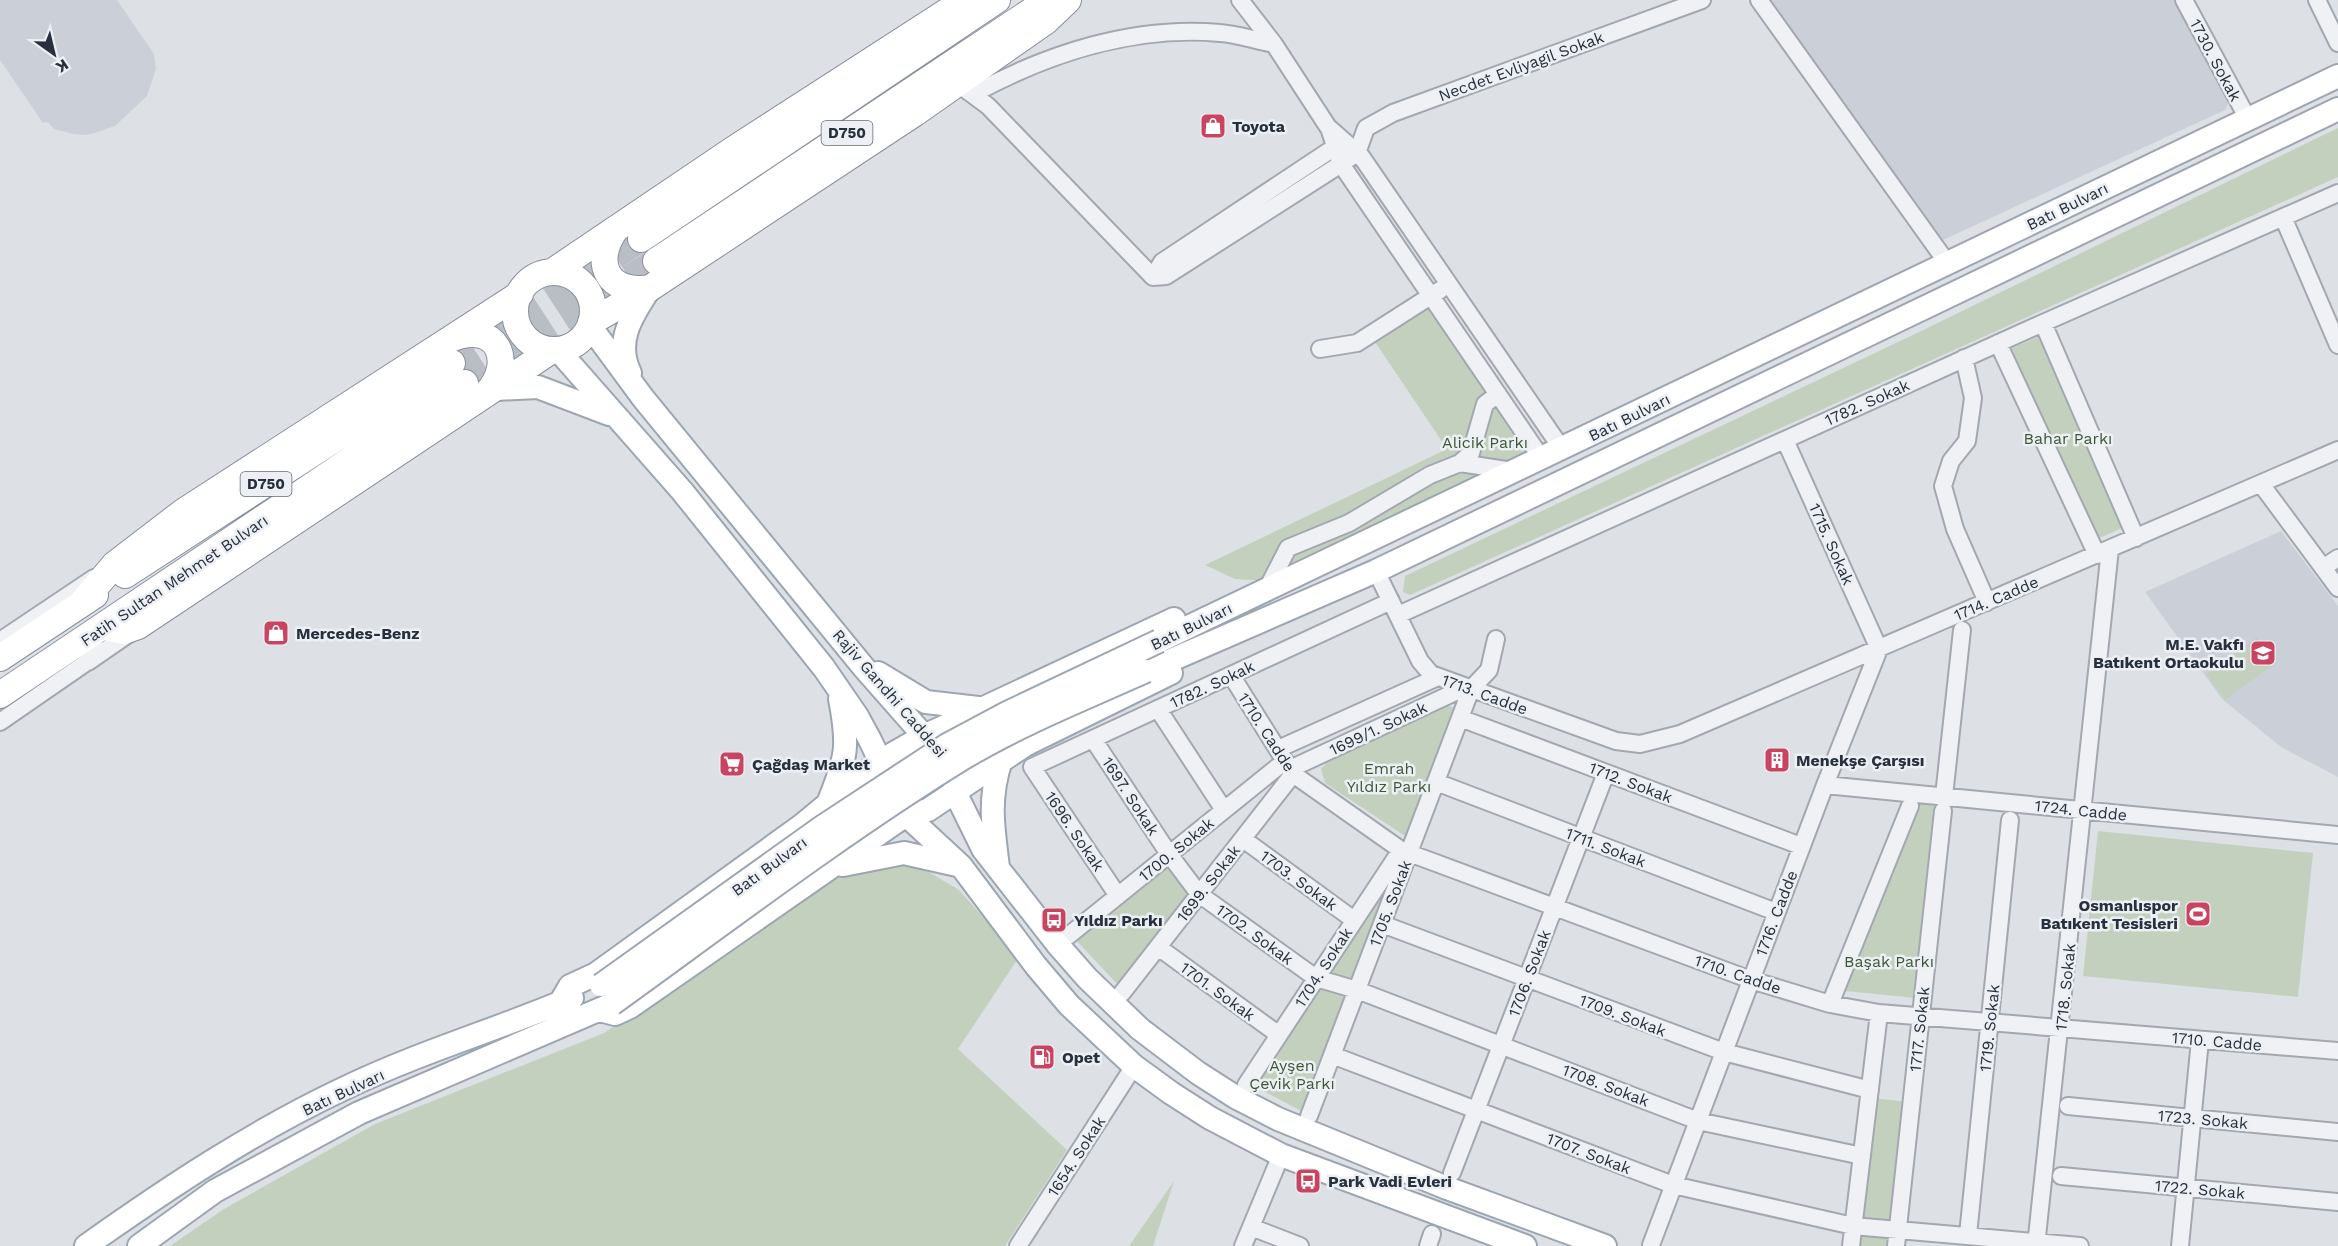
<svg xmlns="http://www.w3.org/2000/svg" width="2338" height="1246" viewBox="0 0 2338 1246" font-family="'Work Sans',sans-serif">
  <rect width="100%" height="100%" fill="#dde1e6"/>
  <path fill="#cbd0d8" d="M 0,0 L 117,0 L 154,54 L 156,69 L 147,96 L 115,126 L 98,132 L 86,135 L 73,134 L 54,129 L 48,122 L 43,123 L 0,60 Z
    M 1770,0 L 2175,0 L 2229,102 L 2225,110 L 1943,240 Z
    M 2281,531 L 2338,606 L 2338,777 L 2281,747 L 2222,699 L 2145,592 Z"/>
  <path fill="#c4d0be" d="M 2338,128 L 2338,177 L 1410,595 L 1403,592 L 1405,576 L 1919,332 Z
    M 1431,296 L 1542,459 L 1271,581 L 1235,579 L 1205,565 L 1447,449 L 1371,336 Z
    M 2040,336 L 2127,526 L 2095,540 L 2008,350 Z
    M 2257,637 L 2276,663 L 2225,700 L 2206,674 Z
    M 1446,705 L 1452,707 L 1455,713 L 1408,838 L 1325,783 L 1321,769 L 1331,758 Z
    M 1915,804 L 1938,806 L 1915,998 L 1845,991 Z
    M 2098,831 L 2313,853 L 2298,997 L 2083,976 Z
    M 904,864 L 929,872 L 959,890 L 1019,957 L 958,1049 L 1067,1150 L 1005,1246 L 170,1246 L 224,1209 L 375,1124 L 604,1033 L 822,884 L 866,866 Z
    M 1399,865 L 1355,985 L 1324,976 Z
    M 1168,866 L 1192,897 L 1120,987 L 1074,938 Z
    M 1319,982 L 1353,991 L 1307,1114 L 1252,1085 Z
    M 1872,1098 L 1909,1102 L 1893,1246 L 1856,1246 Z
    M 1174,1181 L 1153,1246 L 1129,1246 Z"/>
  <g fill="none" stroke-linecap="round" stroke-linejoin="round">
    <path stroke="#b9bec4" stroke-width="26" stroke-dasharray="26 13" stroke-linecap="butt" d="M 452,363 L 641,239
      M 465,383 L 656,261"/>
    <g stroke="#a3a8b0" stroke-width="20">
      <path id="minor" d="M 1240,0 L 1274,44 L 1328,127 L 1361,156 L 1562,449
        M 1759,0 L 1948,264
        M 2184,0 L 2248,119
        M 2317,0 L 2338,43
        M 965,89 L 988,106 L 1153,277
        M 973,94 C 1047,54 1134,25 1220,33 C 1238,34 1256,41 1274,44
        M 1329,128 L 1341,164 L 1542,459
        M 2283,217 L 2338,345
        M 1153,277 L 1166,276 L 1341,164 L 1357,153 L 1366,128 L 1393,113 L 1702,0
        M 1153,277 L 1162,262 L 1344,141
        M 2043,323 L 2136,538
        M 1998,343 L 2097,555
        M 1320,349 L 1357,343 L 1440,290
        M 1964,358 L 1973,398 L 1967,441 L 1951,461 L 1943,486 L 1955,529 L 1987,602
        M 1460,463 L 1513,471
        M 2261,484 L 2338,588
        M 2323,568 L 2338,558
        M 1376,571 L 1420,661 L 1431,674 L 1616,741 L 1640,744 L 1680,734 L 2338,450
        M 1271,581 L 1288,548 L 1349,523 L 1430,475 L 1460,463 L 1471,453 L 1485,404 L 1498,394
        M 1398,615 L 2043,323 L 2338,193
        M 0,641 L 94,578
        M 88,662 L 133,631
        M 1231,675 L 1293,774 L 1401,850 L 1751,980 L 1830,1004 L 1879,1013 L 2338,1051
        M 1158,709 L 1224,810
        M 1460,718 L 1801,846
        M 0,722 L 84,664 L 93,653 L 94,634
        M 1093,739 L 1169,854 L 1199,894 L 1316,978 L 1357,990 L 1698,1121 L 1862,1156
        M 1278,749 L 1438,677
        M 1290,769 L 1466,687
        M 1436,782 L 1776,912
        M 1825,785 L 2338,835
        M 1944,796 L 1962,630
        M 1243,839 L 1354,920
        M 1118,896 L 1032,767 L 1391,601
        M 1382,924 L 1724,1052 L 1870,1090
        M 1068,936 L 1285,761
        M 1158,947 L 1279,1035
        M 1122,993 L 1293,774
        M 1830,1004 L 1910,806
        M 1332,1055 L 1673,1185 L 1853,1226 L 2080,1246
        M 1246,1085 L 1401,850
        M 2068,1106 L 2338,1132
        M 1309,1116 L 1471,689 L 1489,670 L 1496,639
        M 1452,1173 L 1606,773
        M 2061,1176 L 2338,1202
        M 1251,1227 L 1300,1246
        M 1968,1235 L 2010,820
        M 1651,1245 L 1825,785 L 1879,649 L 1785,440
        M 1018,1246 L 1134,1066
        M 1243,1246 L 1281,1155
        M 1428,1246 L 1432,1234
        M 1851,1246 L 1879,1013
        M 1896,1246 L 1943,811
        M 2036,1246 L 2110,549
        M 2180,1246 L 2200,1040"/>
    </g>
    <g stroke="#9ca6b1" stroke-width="26">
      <path id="major" d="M 590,326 L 643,398 L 865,669 L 924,736 L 947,755 L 956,774 L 954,790 L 983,849 L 1058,945 L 1087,978 L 1140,1029 L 1198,1073 L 1237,1098 L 1278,1119 L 1447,1188 L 1605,1246
        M 558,350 L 682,491 L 824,668 L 857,716 L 870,740 L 880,761 L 880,780 L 885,792 L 906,815 L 961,866 L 1036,966 L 1069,1005 L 1134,1066 L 1171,1093 L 1210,1118 L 1281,1155 L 1525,1246
        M 630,373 C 614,341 633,314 650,288
        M 496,389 L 538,387 L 609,414
        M 1159,641 L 2338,76
        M 1146,671 L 1376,571 L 2338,109
        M 878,673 L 926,702 L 978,708
        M 829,801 C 847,757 849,745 840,699
        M 843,865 L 904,853 L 957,865
        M 998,867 C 993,827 988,799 1001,760
        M 560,1003 L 570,986 L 596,974 L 801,826 L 880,761 L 924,736 L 1174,619
        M 600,1010 L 615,1014 L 630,1007 L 906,815 L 928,810 L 1025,745 L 1171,673
        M 86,1246 C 168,1188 252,1132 343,1089 C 417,1053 496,1030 572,998
        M 139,1246 L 215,1191 L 359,1113 L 612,1004"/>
    </g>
    <g stroke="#858f9c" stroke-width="28">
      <path id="highway" d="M 615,230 C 592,263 608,295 650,288
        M 641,239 L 997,0
        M 656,261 L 1048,0
        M 552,272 L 734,149 L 965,0
        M515 311a39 39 0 1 1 78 0a39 39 0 1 1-78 0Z
        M 591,322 L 650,288 L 915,113 L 1046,21 L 1068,0
        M 453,338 C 496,321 516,361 487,393
        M 125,575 L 452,363
        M 81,604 L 115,564 L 183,512 L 520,294
        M 105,627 L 124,631 L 138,626 L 552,350
        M 0,658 L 95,595
        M 0,695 L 465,383"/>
    </g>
    <use href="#minor" stroke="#eff1f5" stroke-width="16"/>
    <use href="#major" stroke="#fff" stroke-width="22"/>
    <use href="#highway" stroke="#fff" stroke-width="26"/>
    <g stroke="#9ca6b1" stroke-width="26" stroke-linecap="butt">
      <path id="major-bridge" d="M 601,985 L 822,827 L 947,745 L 1007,713 L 1159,641
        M 612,1004 C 727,921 841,834 962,759 C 1020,724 1084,699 1146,671"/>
    </g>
    <use href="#major-bridge" stroke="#fff" stroke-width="22"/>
  </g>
  <defs>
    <g id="shop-square" transform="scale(1.35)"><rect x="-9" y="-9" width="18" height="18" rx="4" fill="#c94460" stroke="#ecf0f4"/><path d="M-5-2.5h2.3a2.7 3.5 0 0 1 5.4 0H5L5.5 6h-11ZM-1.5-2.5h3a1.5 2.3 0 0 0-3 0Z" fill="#fff"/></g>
    <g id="school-square" transform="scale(1.35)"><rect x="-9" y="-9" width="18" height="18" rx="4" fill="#c94460" stroke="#ecf0f4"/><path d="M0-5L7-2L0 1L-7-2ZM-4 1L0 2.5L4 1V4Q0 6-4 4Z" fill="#fff"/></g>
    <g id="building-square" transform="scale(1.35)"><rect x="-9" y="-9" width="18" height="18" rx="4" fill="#c94460" stroke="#ecf0f4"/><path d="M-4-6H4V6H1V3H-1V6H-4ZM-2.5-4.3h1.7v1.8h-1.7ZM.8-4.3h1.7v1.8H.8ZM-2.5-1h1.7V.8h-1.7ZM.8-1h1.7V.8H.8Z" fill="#fff"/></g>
    <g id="supermarket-square" transform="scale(1.35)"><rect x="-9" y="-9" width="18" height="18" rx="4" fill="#c94460" stroke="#ecf0f4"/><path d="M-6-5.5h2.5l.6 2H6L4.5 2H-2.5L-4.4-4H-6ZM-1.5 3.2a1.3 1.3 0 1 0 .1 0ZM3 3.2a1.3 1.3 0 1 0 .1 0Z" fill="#fff"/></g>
    <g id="stadium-square" transform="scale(1.35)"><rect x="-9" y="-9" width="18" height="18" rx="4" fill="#c94460" stroke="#ecf0f4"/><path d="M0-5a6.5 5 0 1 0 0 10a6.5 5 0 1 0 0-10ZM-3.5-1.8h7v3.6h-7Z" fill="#fff"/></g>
    <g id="bus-square" transform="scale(1.35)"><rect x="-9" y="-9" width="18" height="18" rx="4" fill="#c94460" stroke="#ecf0f4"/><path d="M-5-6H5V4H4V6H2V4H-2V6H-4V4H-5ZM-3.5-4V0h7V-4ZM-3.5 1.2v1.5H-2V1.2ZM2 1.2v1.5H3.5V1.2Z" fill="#fff"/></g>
    <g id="fuel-square" transform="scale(1.35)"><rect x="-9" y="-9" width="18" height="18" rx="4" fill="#c94460" stroke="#ecf0f4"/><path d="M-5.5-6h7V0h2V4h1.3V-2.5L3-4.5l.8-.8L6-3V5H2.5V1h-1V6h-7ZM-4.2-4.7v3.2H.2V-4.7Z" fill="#fff"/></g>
  </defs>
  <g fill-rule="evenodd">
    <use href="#shop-square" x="1213" y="126"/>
    <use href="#shop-square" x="276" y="633"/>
    <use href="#school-square" x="2263" y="653"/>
    <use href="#building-square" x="1777" y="760"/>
    <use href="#supermarket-square" x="732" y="764"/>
    <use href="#stadium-square" x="2198" y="914"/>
    <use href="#bus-square" x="1054" y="920"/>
    <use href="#fuel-square" x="1042" y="1057"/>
    <use href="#bus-square" x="1308" y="1181"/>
  </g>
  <g text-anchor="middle" stroke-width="5" stroke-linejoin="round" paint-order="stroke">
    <g fill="#ecf0f4" stroke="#626a73" stroke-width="1.5">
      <rect x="821.5" y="121" width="51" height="24" rx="4.5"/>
      <rect x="240.5" y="472" width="51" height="24" rx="4.5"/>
    </g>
    <g font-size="15" font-weight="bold" fill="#27303c">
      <text x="847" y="138">D750</text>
      <text x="266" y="489">D750</text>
    </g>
    <g font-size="16" fill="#27303c" stroke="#ecf0f4">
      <text transform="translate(2216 60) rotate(62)" y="6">1730. Sokak</text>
      <text transform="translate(1521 66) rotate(-20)" y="6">Necdet Evliyagil Sokak</text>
      <text transform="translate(2067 206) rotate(-26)" y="6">Batı Bulvarı</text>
      <text transform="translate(1867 402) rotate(-24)" y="6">1782. Sokak</text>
      <text transform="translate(1629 417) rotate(-26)" y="6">Batı Bulvarı</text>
      <text transform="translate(1832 544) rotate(66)" y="6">1715. Sokak</text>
      <text transform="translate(174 580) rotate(-34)" y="6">Fatih Sultan Mehmet Bulvarı</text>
      <text transform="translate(1996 598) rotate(-23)" y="6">1714. Cadde</text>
      <text transform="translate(1191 626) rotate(-26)" y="6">Batı Bulvarı</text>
      <text transform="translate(1212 684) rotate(-25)" y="6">1782. Sokak</text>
      <text transform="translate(890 693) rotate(49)" y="6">Rajiv Gandhi Caddesi</text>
      <text transform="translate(1485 694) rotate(20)" y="6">1713. Cadde</text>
      <text transform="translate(1378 728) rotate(-25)" y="6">1699/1. Sokak</text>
      <text transform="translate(1267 732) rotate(57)" y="6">1710. Cadde</text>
      <text transform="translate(1631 782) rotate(21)" y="6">1712. Sokak</text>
      <text transform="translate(1131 796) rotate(57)" y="6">1697. Sokak</text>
      <text transform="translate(2081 810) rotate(6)" y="6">1724. Cadde</text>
      <text transform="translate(1075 831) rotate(56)" y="6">1696. Sokak</text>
      <text transform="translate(1606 847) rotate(21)" y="6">1711. Sokak</text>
      <text transform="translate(1176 849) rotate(-39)" y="6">1700. Sokak</text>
      <text transform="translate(769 866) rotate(-36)" y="6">Batı Bulvarı</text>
      <text transform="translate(1299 880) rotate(36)" y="6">1703. Sokak</text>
      <text transform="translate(1208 883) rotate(-52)" y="6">1699. Sokak</text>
      <text transform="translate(1390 903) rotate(-69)" y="6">1705. Sokak</text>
      <text transform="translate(1776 913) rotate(-69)" y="6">1716. Cadde</text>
      <text transform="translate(1255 934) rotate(36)" y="6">1702. Sokak</text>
      <text transform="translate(1323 967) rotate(-57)" y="6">1704. Sokak</text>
      <text transform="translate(1529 973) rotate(-69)" y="6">1706. Sokak</text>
      <text transform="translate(1738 974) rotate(19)" y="6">1710. Cadde</text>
      <text transform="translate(2065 987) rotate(-84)" y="6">1718. Sokak</text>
      <text transform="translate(1218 991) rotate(36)" y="6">1701. Sokak</text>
      <text transform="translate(1623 1015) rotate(21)" y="6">1709. Sokak</text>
      <text transform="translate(1989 1028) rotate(-84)" y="6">1719. Sokak</text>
      <text transform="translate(1919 1029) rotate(-84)" y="6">1717. Sokak</text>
      <text transform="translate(2217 1041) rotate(5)" y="6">1710. Cadde</text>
      <text transform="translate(1606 1085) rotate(21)" y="6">1708. Sokak</text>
      <text transform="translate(343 1092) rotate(-25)" y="6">Batı Bulvarı</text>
      <text transform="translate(2203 1119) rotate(5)" y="6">1723. Sokak</text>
      <text transform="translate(1589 1153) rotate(21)" y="6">1707. Sokak</text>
      <text transform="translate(1076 1156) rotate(-57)" y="6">1654. Sokak</text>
      <text transform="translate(2200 1189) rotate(5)" y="6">1722. Sokak</text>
    </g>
    <g font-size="16" font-weight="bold" fill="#27303c" stroke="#ecf0f4" text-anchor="start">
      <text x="1232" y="132">Toyota</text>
      <text x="296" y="639">Mercedes-Benz</text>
      <text x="2244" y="650" text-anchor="end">M.E. Vakfı<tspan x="2244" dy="18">Batıkent Ortaokulu</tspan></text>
      <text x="1796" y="766">Menekşe Çarşısı</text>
      <text x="752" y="770">Çağdaş Market</text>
      <text x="2178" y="911" text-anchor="end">Osmanlıspor<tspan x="2178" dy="18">Batıkent Tesisleri</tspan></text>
      <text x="1074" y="926">Yıldız Parkı</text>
      <text x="1062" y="1063">Opet</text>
      <text x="1328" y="1187">Park Vadi Evleri</text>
    </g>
    <g font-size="16" fill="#3d5735" stroke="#ecf0f4">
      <text x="2068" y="444">Bahar Parkı</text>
      <text x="1485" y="448">Alicik Parkı</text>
      <text x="1389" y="774">Emrah<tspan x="1389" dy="18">Yıldız Parkı</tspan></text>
      <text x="1889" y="967">Başak Parkı</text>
      <text x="1292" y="1071">Ayşen<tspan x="1292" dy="18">Çevik Parkı</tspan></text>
    </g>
  </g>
  <g transform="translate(54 54) rotate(146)" stroke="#ecf0f4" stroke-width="4.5" paint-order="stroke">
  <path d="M0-4.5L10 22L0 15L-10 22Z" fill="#27303c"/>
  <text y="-9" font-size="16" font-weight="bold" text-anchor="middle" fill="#27303c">K</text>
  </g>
</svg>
